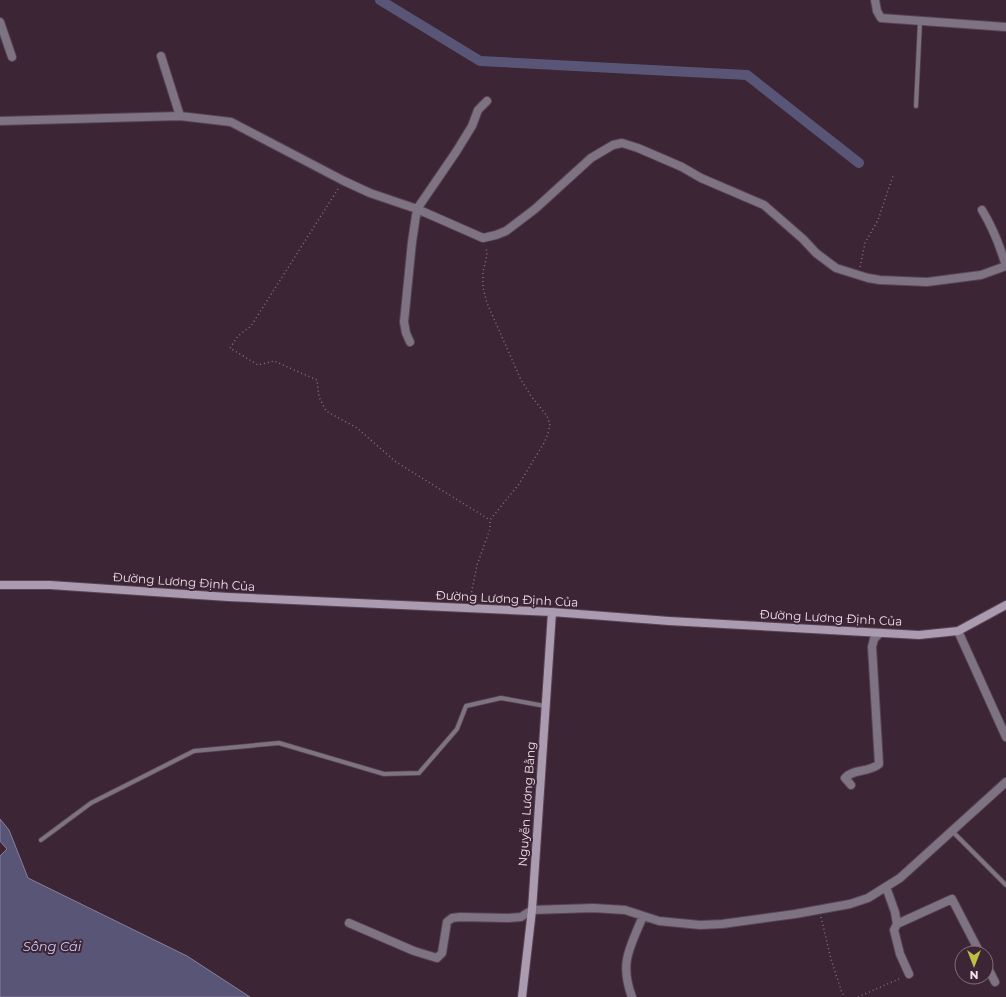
<svg xmlns="http://www.w3.org/2000/svg" width="1006" height="997" viewBox="0 0 1006 997" font-family="Montserrat,sans-serif">
  <rect width="100%" height="100%" fill="#3c2534"/>
  <path fill="#595577" stroke="#877f9a" d="M 0,819 L 9,830 L 28,878 L 187,956 L 250,997 L 0,997 L 0,856 L 7,849 L 0,841 Z"/>
  <g fill="none" stroke-linecap="round" stroke-linejoin="round">
    <path stroke="#595577" stroke-width="10" d="M 380,0 L 480,61 L 747,75 L 859,163"/>
    <g stroke="#594351" stroke-width="5.5">
      <path id="lane" d="M 916,106 L 920,21
        M 952,831 L 1006,885
        M 41,840 L 91,803 L 194,751 L 279,743 L 384,774 L 419,773 L 457,729 L 466,706 L 501,698 L 545,706"/>
    </g>
    <g stroke="#594351" stroke-width="10">
      <path id="street" d="M 875,0 L 877,11 L 881,18 L 1006,27
        M 0,22 L 12,57
        M 161,56 L 180,116
        M 0,121 L 180,116 L 231,122 L 344,181 L 370,193 L 417,209 L 483,238 L 496,235 L 506,231 L 535,209 L 591,158 L 613,145 L 622,143 L 638,148 L 682,167 L 701,178 L 764,205 L 803,239 L 816,253 L 836,268 L 868,278 L 880,280 L 927,282 L 981,275 L 1006,266
        M 982,210 C 993,228 1000,246 1006,266
        M 410,342 L 406,333 L 404,322 L 412,242 L 417,209 L 456,152 L 472,126 L 478,110 L 487,101
        M 958,631 L 1006,737
        M 851,785 L 845,778 C 854,768 869,773 879,764 L 872,647 L 874,639 L 880,633
        M 886,887 L 895,912 L 897,924 L 894,930 L 900,954 L 909,974
        M 349,923 L 414,951 L 437,958 L 442,953 L 447,922 L 452,918 L 460,917 L 508,918 L 521,917 L 532,910 L 593,908 L 625,910 L 659,921 L 700,925 L 722,924 L 795,914 L 850,904 L 868,898 L 900,878 L 1006,782
        M 897,924 L 952,899 L 980,953
        M 986,964 L 995,982
        M 632,997 C 619,962 630,948 643,916"/>
    </g>
    <g stroke="#594351" stroke-width="10">
      <path id="secondary" d="M 0,585 L 50,585 L 228,597 L 552,612 L 669,621 L 919,635 L 958,631 L 1006,605
        M 522,997 L 532,910 L 552,612"/>
    </g>
    <path stroke="#85707d" stroke-width="1.5" stroke-dasharray="1 3" stroke-linecap="butt" d="M 338,189 L 251,326 L 238,336 L 230,348 L 258,365 L 274,361 L 317,380 L 319,397 L 326,411 L 357,428 L 396,462 L 490,520
      M 860,267 L 865,243 L 878,220 L 893,176
      M 470,600 L 477,565 L 490,529 L 490,520 L 519,484 L 544,443 L 548,434 L 550,424 L 547,416 L 531,396 L 521,380 L 487,303 L 483,288 L 483,272 L 487,255 L 486,247
      M 821,917 L 831,959 L 842,993 L 845,997
      M 858,997 L 901,978"/>
    <use href="#lane" stroke="#7d7382" stroke-width="4"/>
    <use href="#street" stroke="#7d7382" stroke-width="8"/>
    <use href="#secondary" stroke="#aa9bb1" stroke-width="8"/>
  </g>
  <g text-anchor="middle" stroke-width="4" stroke-linejoin="round" paint-order="stroke">
    <g font-size="12" fill="#f2e1eb" stroke="#3c2534">
      <text transform="translate(184 582) rotate(4)" y="4">Đường Lương Định Của</text>
      <text transform="translate(507 599) rotate(3)" y="4">Đường Lương Định Của</text>
      <text transform="translate(831 618) rotate(3)" y="4">Đường Lương Định Của</text>
      <text transform="translate(527 804) rotate(-86)" y="4">Nguyễn Lương Bằng</text>
    </g>
    <g font-size="13" font-style="italic" fill="#ccc7f7" stroke="#3c2534">
      <text x="52" y="951">Sông Cái</text>
    </g>
  </g>
  <g transform="translate(974 965) rotate(180)"><circle r="19" fill="#3c2534" stroke="#85707d"/>
  <path d="M0-3L7 15L0 10L-7 15Z" fill="#bebf42"/>
  <text y="-6" font-size="11" font-weight="bold" text-anchor="middle" fill="#f2e1eb">N</text>
  </g>
</svg>
